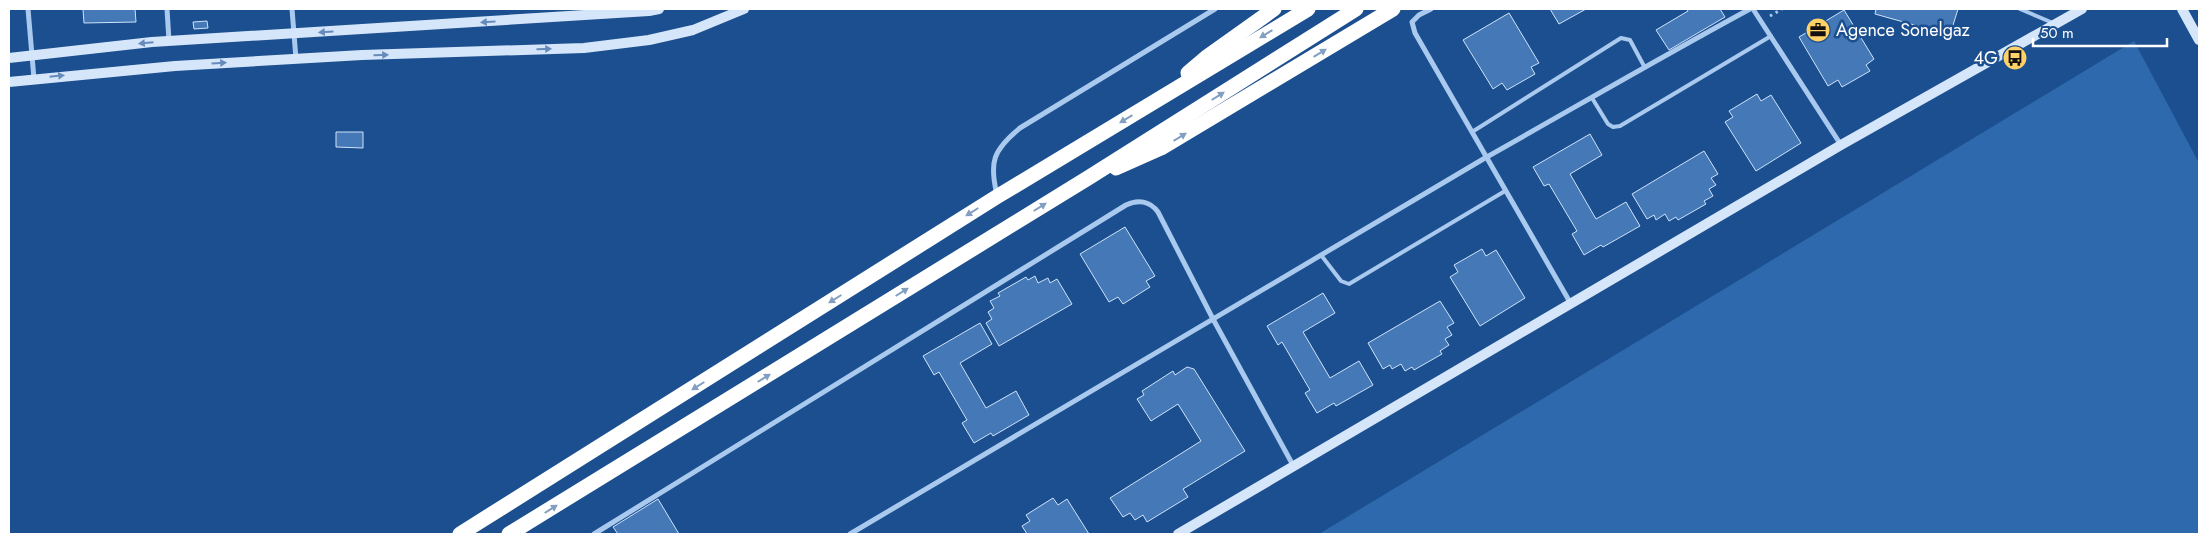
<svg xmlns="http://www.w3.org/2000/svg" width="2208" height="543" viewBox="0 0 2208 543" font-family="Jost,sans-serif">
	<rect width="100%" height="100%" fill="#1b4f8f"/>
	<polygon fill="#2e69ad" points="2134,41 2199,163 2199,534 1319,534"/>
	<g fill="#4478b7" stroke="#cfe3fa">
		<polygon points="83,9 135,9 136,22 84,23"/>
		<polygon points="1550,9 1586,9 1559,24"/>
		<polygon points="1687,9 1720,9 1725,17 1669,50 1656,30 1688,11"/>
		<polygon points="1876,9 1958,9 1950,35 1875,14"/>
		<polygon points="1844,10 1874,59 1866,65 1870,71 1842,87 1838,80 1828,86 1799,37"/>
		<polygon points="1509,13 1539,63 1531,67 1535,74 1507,90 1502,83 1493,89 1463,40"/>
		<polygon points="207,21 208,28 194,29 193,22"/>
		<polygon points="1757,94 1761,101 1771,95 1801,143 1756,171 1725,122 1733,117 1729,111"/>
		<polygon points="336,132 363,132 363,148 336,147"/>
		<polygon points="1590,134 1602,155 1570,174 1596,219 1626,202 1640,226 1603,247 1601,245 1584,255 1572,234 1577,231 1549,184 1544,186 1533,167"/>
		<polygon points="1704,151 1718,174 1711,178 1716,185 1709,189 1713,196 1704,201 1706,204 1678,220 1676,217 1669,221 1665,214 1656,220 1654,215 1647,219 1632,194"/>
		<polygon points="1125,227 1155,276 1146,281 1150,287 1123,304 1118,297 1109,302 1080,254"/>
		<polygon points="1482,249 1486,256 1496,250 1525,298 1480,326 1450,277 1458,272 1454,265"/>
		<polygon points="1035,276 1038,283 1048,278 1050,283 1057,279 1072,304 999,346 986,323 992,319 988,312 994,308 990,301 1000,296 998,293 1026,277 1028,280"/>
		<polygon points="1323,293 1335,313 1303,332 1330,378 1359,361 1373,385 1336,406 1334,403 1317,413 1305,393 1310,390 1282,342 1278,345 1267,326"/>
		<polygon points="1440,301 1454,323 1447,327 1452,335 1445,339 1449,345 1440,351 1442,354 1414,370 1412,367 1405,371 1401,364 1392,369 1390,365 1383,369 1368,343"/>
		<polygon points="980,323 992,344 960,363 986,408 1016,391 1029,415 993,436 991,433 974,443 962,423 967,420 939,372 934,375 923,356"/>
		<polygon points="1187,367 1194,369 1245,451 1183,489 1188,497 1147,522 1143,515 1135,520 1130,513 1123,517 1110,498 1201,441 1178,404 1151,421 1137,399 1144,395 1142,391 1173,371 1175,375"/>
		<polygon points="1053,498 1058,505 1067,499 1089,534 1027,534 1022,526 1030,521 1026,515"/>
		<polygon points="658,499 679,534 618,534 613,527"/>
	</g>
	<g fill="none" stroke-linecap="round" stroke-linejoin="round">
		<polyline stroke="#a9c9ee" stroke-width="3" stroke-dasharray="2.5 4" stroke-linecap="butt" points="1770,16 1782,9"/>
		<g stroke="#a9c9ee" stroke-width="4">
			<polyline points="2020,9 2053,23"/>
			<polyline points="1592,98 1608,124 1613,127 1620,126 1771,36"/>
			<polyline points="1472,132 1621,38 1630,40 1644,66"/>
			<polyline points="1321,255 1341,281 1349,284 1505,191"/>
		</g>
		<g stroke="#a9c9ee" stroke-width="5">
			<polyline points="28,9 34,79"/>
			<polyline points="167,9 169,41"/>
			<polyline points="292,9 296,59"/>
			<polyline points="1431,9 1419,15 1412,22 1415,33 1571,304"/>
			<polyline points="1753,9 1841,145"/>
			<path d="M 997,195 C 989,162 993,150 1020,128 L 1215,9"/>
			<path d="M 594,534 L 1126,205 C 1138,199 1150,201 1158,212 L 1213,319 L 1294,467"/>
			<path d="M 850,534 L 1485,158 C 1574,108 1661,57 1750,9"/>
		</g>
		<g stroke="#d6e6fa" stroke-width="10">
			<polyline points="2182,9 2199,40"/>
			<polyline points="9,58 152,42 649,11 659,9"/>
			<polyline points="9,82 175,66 362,55 584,48 649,40 693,30 744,9"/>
			<polyline points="1178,534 1841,145 2082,9"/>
		</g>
		<g stroke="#fff" stroke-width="15">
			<polyline points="1188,73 1208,56 1274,9"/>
			<polyline points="1116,168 1161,148 1393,9"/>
			<polyline points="460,534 998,196 1308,9"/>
			<polyline points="509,534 1088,178 1356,9"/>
		</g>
	</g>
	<defs><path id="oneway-solid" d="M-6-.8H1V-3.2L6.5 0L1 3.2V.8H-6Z" transform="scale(1.25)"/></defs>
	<g fill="#668bba">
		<use href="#oneway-solid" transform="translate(488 22) rotate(176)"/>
		<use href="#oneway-solid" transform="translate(326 32) rotate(176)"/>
		<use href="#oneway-solid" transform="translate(146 43) rotate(175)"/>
		<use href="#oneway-solid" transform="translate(544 49) rotate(-2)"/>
		<use href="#oneway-solid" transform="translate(381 55) rotate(-2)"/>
		<use href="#oneway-solid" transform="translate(219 63) rotate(-3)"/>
		<use href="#oneway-solid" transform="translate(57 76) rotate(-6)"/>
	</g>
	<g fill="#829ec1">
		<use href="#oneway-solid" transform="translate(1266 34) rotate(149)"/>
		<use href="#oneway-solid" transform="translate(1320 53) rotate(-31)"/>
		<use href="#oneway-solid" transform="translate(1218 96) rotate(-32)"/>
		<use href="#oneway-solid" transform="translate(1126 119) rotate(149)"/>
		<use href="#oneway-solid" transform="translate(1180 137) rotate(-31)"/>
		<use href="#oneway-solid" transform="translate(1040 207) rotate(-32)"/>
		<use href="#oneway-solid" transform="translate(972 212) rotate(148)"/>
		<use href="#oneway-solid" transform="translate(902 292) rotate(-32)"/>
		<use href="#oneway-solid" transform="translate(835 299) rotate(148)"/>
		<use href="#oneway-solid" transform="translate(764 378) rotate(-32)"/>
		<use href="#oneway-solid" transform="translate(698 386) rotate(148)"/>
		<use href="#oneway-solid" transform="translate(551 509) rotate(-32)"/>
	</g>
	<defs>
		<symbol id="office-disc" viewBox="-11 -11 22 22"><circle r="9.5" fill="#ffd166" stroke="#1b4f8f"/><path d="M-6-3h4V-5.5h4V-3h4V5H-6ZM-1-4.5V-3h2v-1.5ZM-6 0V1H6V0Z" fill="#111"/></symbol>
		<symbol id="bus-disc" viewBox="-11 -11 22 22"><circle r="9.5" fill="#ffd166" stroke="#1b4f8f"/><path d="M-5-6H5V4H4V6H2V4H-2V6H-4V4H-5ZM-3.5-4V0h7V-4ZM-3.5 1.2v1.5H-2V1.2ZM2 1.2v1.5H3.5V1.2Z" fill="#111"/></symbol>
	</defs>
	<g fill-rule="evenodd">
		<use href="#office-disc" x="1804" y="16" width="28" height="28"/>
		<use href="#bus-disc" x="2001" y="44" width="28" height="28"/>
	</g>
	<g text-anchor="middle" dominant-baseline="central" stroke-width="5" stroke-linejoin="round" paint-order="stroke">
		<g font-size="18" fill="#fff" stroke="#1b4f8f" text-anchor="start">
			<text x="1836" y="30">Agence Sonelgaz</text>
			<text x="1998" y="58" text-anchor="end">4G</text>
		</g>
	</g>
	<rect width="2208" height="543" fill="none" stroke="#ffffff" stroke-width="20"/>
	<path d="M2033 38v8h134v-8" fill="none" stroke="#ffffff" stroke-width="2.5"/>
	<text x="2040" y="38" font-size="15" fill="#ffffff" stroke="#1b4f8f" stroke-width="4" paint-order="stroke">50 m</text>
</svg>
